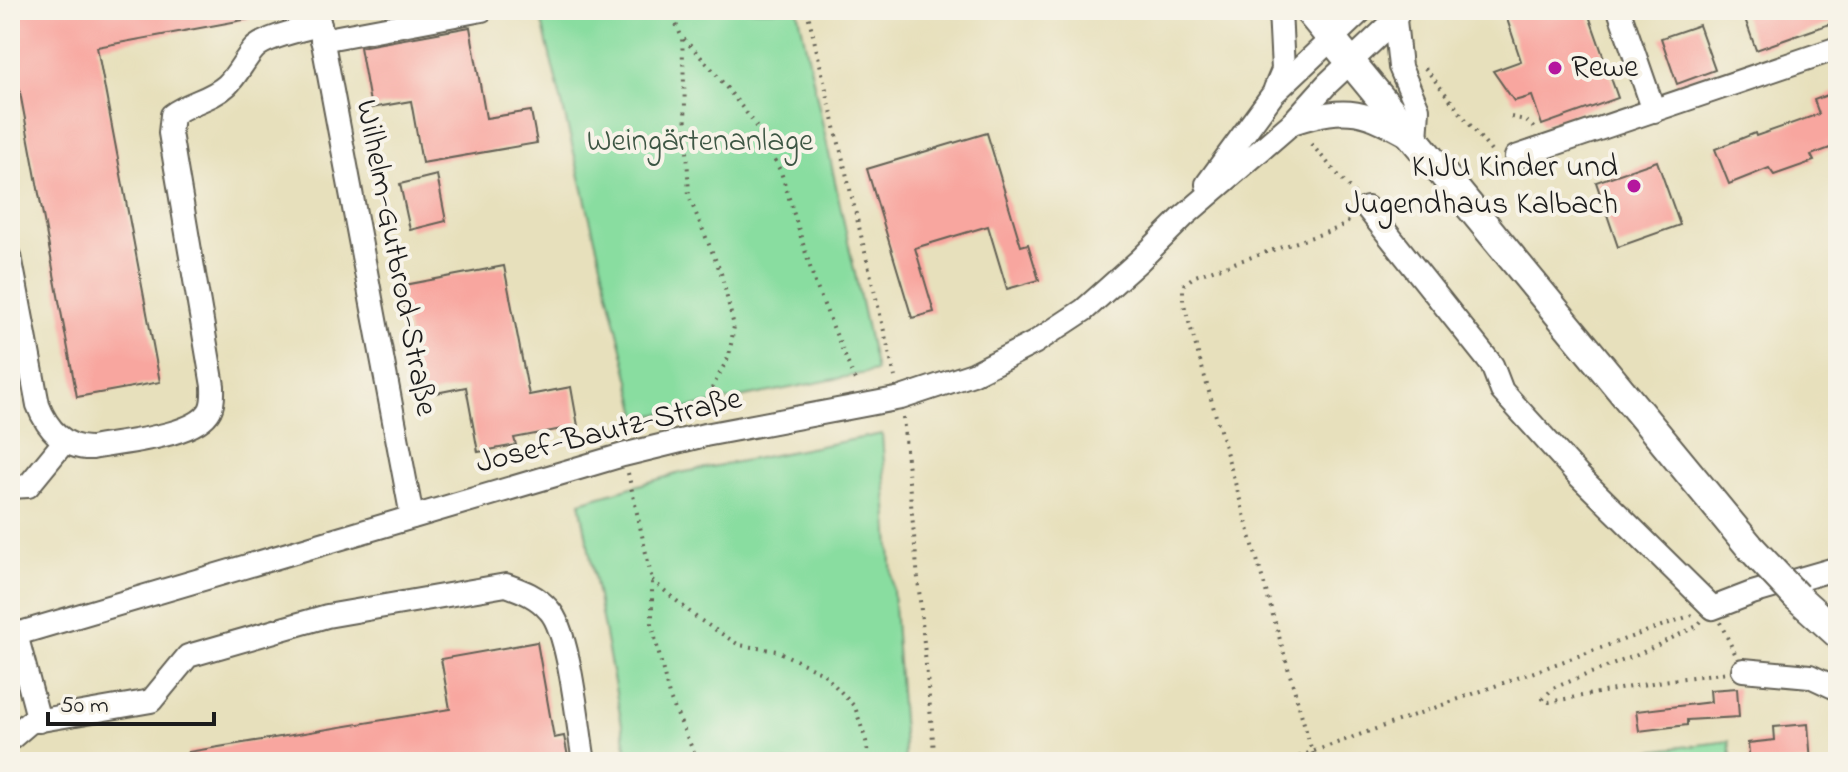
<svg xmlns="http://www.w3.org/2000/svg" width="1848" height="772" viewBox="0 0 1848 772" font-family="'Indie Flower',sans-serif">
	<rect width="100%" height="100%" fill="#f7f3e8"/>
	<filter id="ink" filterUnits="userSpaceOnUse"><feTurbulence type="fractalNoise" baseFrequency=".0125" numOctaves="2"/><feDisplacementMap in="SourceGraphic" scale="16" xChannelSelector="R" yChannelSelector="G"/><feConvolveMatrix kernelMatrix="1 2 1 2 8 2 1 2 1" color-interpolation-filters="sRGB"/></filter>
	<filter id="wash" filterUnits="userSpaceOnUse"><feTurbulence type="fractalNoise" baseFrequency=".006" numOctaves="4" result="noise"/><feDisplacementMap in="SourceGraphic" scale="32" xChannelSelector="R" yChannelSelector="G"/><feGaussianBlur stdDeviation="1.8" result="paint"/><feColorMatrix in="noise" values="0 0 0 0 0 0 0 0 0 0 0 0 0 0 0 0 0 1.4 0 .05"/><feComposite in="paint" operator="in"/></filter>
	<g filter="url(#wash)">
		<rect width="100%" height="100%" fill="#e7e0bc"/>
		<g fill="#89dda0" stroke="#527c5e" stroke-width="2">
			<polygon points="539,10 798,10 876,371 639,418"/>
			<polygon points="882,434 905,762 629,762 580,502 680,473"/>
			<polygon points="1729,741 1732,762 1562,762"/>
		</g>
		<g id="blocks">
			<g fill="#f8a69f">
				<polygon points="10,10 248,10 249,19 97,47 160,382 77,397 16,71 10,72"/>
				<polygon points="1504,10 1587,10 1618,98 1542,125 1532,96 1514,101 1493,71 1521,61"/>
				<polygon points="1742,10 1838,10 1838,21 1756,50"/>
				<polygon points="1699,25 1715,70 1677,84 1661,38"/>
				<polygon points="470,27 486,118 531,111 537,143 422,163 411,101 371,108 360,47"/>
				<polygon points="1838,91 1838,145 1811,155 1814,161 1774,175 1769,168 1729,184 1715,149 1755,133 1756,136 1819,114 1814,100"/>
				<polygon points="987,133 1021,246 1028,244 1039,280 1007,289 988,226 915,248 934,312 912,318 867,169"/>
				<polygon points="1657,161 1680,225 1618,247 1596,182"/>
				<polygon points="437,175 446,221 410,230 400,184"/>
				<polygon points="504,266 529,395 571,387 578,426 514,438 516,445 478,452 466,387 421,396 399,286"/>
				<polygon points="537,642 554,738 564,736 569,762 188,762 188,752 450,709 441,659"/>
				<polygon points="1737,688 1739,717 1687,720 1687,725 1639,731 1636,711 1711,702 1710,690"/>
				<polygon points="1808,724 1811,762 1750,762 1748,743 1775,740 1774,727"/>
			</g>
		</g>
	</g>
	<g filter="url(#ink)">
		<use href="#blocks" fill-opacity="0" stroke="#636154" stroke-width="2"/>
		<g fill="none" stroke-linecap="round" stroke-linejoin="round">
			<defs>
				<g id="minor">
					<polyline points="1619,10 1654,111"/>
					<polyline points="317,11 412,517"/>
					<polyline points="322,40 482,10"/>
					<polyline points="1275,89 1283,70 1280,10"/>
					<path d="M 1292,123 C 1350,104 1364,111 1416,140 L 1418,109 L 1400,67 L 1395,20"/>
					<polyline points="1516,157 1838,48"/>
					<polyline points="1207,184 1273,94 1362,10"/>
					<polyline points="1367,208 1492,365 1502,391 1578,475 1713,608 1752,593 1838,568"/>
					<path d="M 10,256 L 38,405 C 47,429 65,449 92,448 C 120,442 196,437 210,410 C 214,402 213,394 213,386 L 170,133 L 172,115 C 189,102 211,100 227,85 C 238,74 244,60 254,49 C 265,37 304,29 320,25"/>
					<polyline points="10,487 28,486 64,442"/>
					<polyline points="16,634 39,721"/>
					<polyline points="10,636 623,455 705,435 901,398 973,374 1034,343 1084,310 1140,260 1183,217 1292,123 1327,84 1395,20 1399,10"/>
					<polyline points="1743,670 1810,676 1838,689"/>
					<path d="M 10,739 L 30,722 L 151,701 L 188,656 L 327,616 L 506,585 C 523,591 537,596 549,610 C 570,632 578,729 584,762"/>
				</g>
				<g id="major">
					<polyline points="1308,10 1750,547"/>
					<polyline points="1796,596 1838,634"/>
				</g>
			</defs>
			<use href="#minor" stroke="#636154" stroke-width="26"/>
			<use href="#major" stroke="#636154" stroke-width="32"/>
			<g stroke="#636154" stroke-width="4" stroke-dasharray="2 6" stroke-linecap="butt">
				<polyline points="670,10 682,38 689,197 721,273 734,326 729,356 708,396 705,413"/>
				<polyline points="807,10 895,377"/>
				<polyline points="1235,10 1244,23"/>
				<polyline points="684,39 711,68 753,121 781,172 815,283 856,383"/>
				<polyline points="1425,68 1494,155"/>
				<polyline points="1511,117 1525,120 1536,130"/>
				<polyline points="1311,144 1355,194"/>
				<polyline points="903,417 935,762"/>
				<polyline points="628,473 652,580 652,625 669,696 698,762"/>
				<polyline points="652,580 697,618 739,645 777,651 823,673 855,707 866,741 869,762"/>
				<polygon points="1713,608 1743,670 1663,681 1549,702 1543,699 1553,688 1637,655 1697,626"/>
				<polyline points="1284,762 1692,615"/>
				<polyline points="1315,762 1183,301 1183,285 1195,276 1339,228 1352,219"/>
			</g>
			<use href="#minor" stroke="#fff" stroke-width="22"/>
			<use href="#major" stroke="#fff" stroke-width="28"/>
			<defs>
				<polyline id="major-bridge" points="1750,547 1796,596"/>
			</defs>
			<use href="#major-bridge" stroke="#636154" stroke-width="32" stroke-linecap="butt"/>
			<use href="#major-bridge" stroke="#fff" stroke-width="28"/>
		</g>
	</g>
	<g fill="#b5179e" stroke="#f7f3e8" stroke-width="3">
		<circle cx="1555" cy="68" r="8"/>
		<circle cx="1634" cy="186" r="8"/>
	</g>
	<g text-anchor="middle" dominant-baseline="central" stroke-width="8" stroke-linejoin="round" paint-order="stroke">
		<g font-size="32" fill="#1c1c1c" stroke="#f7f3e8" text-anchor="start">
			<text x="1571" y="68">Rewe</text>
			<text x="1618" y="168" text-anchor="end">KIJU Kinder und<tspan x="1618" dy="37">Jugendhaus Kalbach</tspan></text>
		</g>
		<g font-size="32" fill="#3d5644" stroke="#f7f3e8">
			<text x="700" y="142">Weingärtenanlage</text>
		</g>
		<g font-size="32" fill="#1c1c1c" stroke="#f7f3e8">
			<text transform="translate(395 258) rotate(79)">Wilhelm-Gutbrod-Straße</text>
			<text transform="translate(609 432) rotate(-14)">Josef-Bautz-Straße</text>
		</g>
	</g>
	<rect width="1848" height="772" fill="none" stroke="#f7f3e8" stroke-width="40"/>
	<path d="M48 712v12h166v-12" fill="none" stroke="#1c1c1c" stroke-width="4"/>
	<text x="60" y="712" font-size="24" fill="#1c1c1c" stroke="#f7f3e8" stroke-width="6" paint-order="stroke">50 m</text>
</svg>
